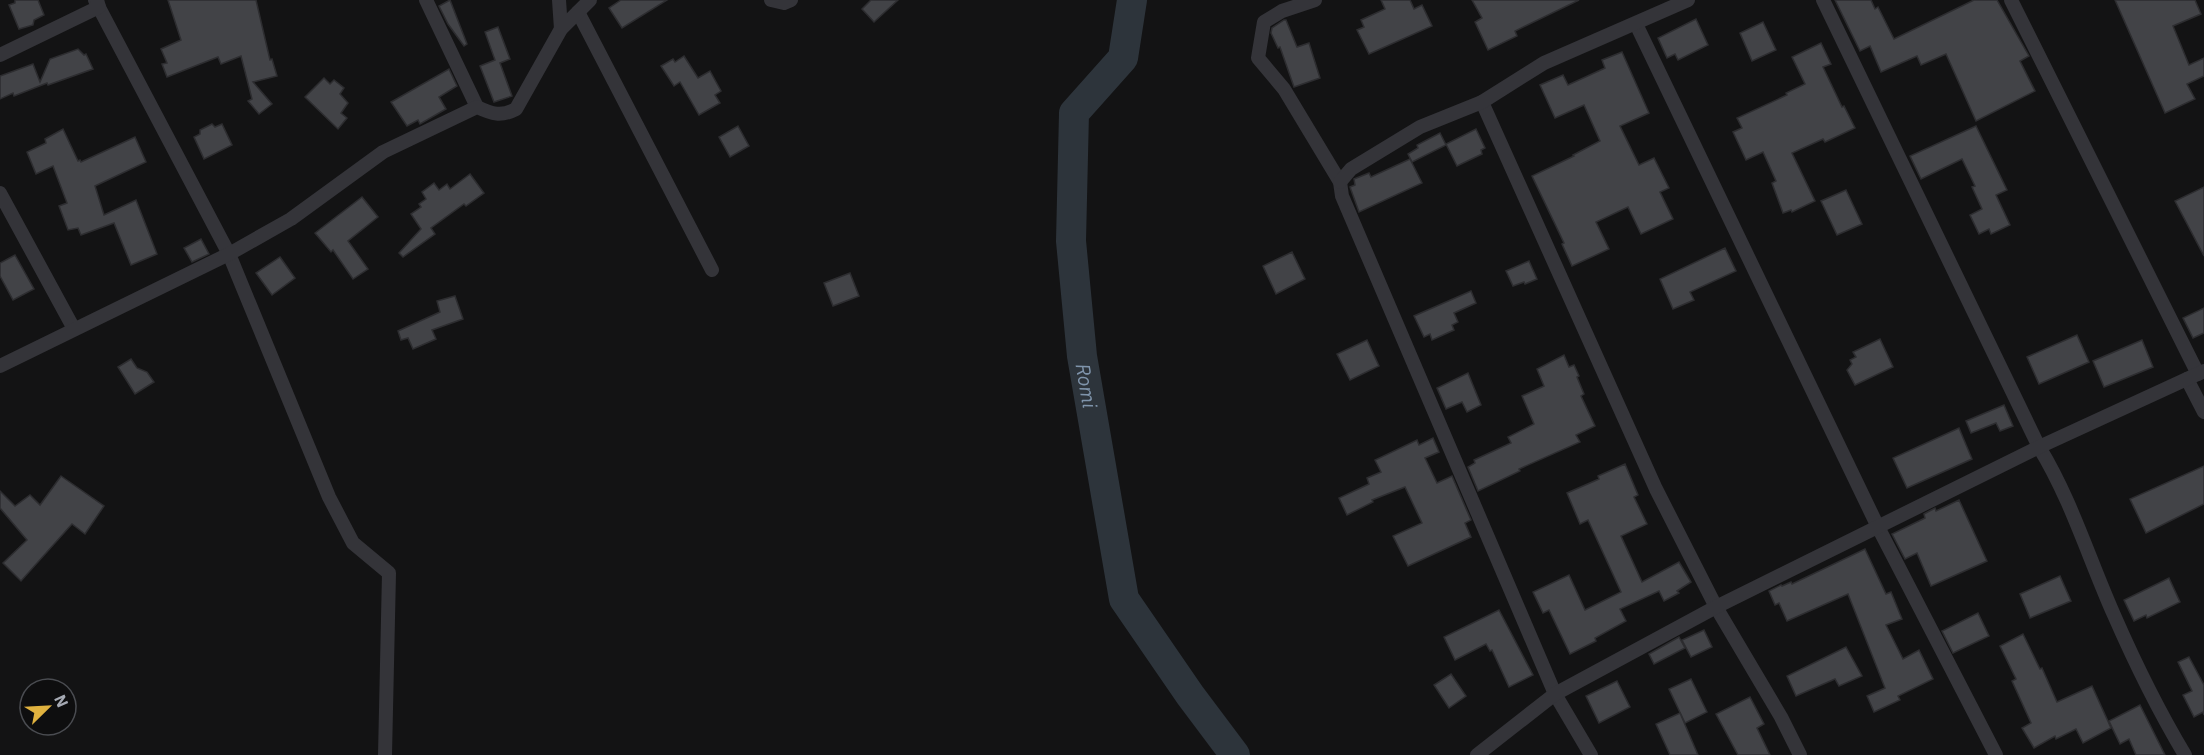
<svg xmlns="http://www.w3.org/2000/svg" width="2204" height="755" viewBox="0 0 2204 755" font-family="'IBM Plex Sans',sans-serif">
	<rect width="100%" height="100%" fill="#131314"/>
	<g fill="none" stroke-linecap="round" stroke-linejoin="round">
		<path stroke="#2d343b" stroke-width="30" id="s1" d="M 1132,0 L 1123,58 L 1074,113 L 1071,241 L 1082,356 L 1124,599 L 1190,695 L 1235,755"/>
	</g>
	<g fill="#424347" stroke="#2d2d30" stroke-width="1.5">
		<polygon points="15,0 38,0 44,15 34,20 33,25 19,29 9,5 15,3"/>
		<polygon points="168,0 256,0 270,60 272,59 277,76 253,82 272,104 259,114 248,101 252,99 241,56 221,64 218,57 167,77 162,64 167,63 161,49 181,40"/>
		<polygon points="450,0 467,44 464,46 448,24 439,6"/>
		<polygon points="621,0 667,0 622,28 609,8"/>
		<polygon points="871,0 898,0 874,22 862,9"/>
		<polygon points="1381,0 1410,0 1414,9 1422,5 1432,26 1369,54 1357,30 1364,27 1361,20 1385,9"/>
		<polygon points="1472,0 1579,0 1515,31 1517,36 1488,50 1475,22 1482,18"/>
		<polygon points="1835,0 1871,0 1875,9 1878,7 1894,39 1974,0 1997,0 2029,56 2020,61 2035,91 1976,121 1946,54 1921,65 1917,56 1881,72 1870,46 1860,51"/>
		<polygon points="2115,0 2195,0 2201,14 2173,26 2189,65 2204,58 2204,76 2187,84 2195,99 2165,113"/>
		<polygon points="1696,19 1708,45 1678,60 1675,54 1667,58 1658,38"/>
		<polygon points="1284,20 1286,20 1297,47 1309,43 1320,78 1294,87 1280,47 1278,48 1271,33 1272,28"/>
		<polygon points="1763,22 1776,50 1752,61 1740,33"/>
		<polygon points="498,27 510,59 500,63 512,96 494,102 480,66 495,60 485,32"/>
		<polygon points="1821,43 1831,64 1823,67 1842,107 1844,106 1855,128 1825,142 1823,139 1792,153 1815,201 1792,212 1791,210 1783,213 1772,183 1776,181 1763,152 1746,160 1733,132 1742,128 1737,118 1787,95 1786,93 1805,84 1792,57"/>
		<polygon points="78,49 84,55 86,54 93,69 48,85 47,83 14,96 13,93 0,99 0,76 33,64 40,82 50,59"/>
		<polygon points="1622,52 1649,113 1620,126 1639,165 1654,158 1669,188 1660,192 1673,219 1641,234 1628,207 1596,222 1609,249 1572,266 1562,244 1564,243 1532,176 1574,156 1573,155 1600,141 1584,105 1555,118 1540,85 1563,75 1568,85 1605,68 1602,60"/>
		<polygon points="684,56 698,78 710,71 721,91 715,95 720,103 699,115 680,82 674,86 661,66 673,59 675,62"/>
		<polygon points="449,69 457,86 439,97 446,109 420,124 418,120 407,126 391,102"/>
		<polygon points="324,78 330,84 334,80 344,88 340,94 348,103 341,113 347,118 338,129 305,97"/>
		<polygon points="212,124 215,127 222,124 232,145 204,159 194,137 200,134 200,130"/>
		<polygon points="738,126 749,146 730,157 719,137"/>
		<polygon points="1976,126 2007,190 1996,195 2010,225 1991,234 1989,229 1979,234 1970,215 1982,209 1972,187 1975,186 1962,159 1921,179 1910,156"/>
		<polygon points="63,129 78,161 80,160 81,162 135,137 146,162 95,186 104,215 136,200 157,254 131,265 114,223 81,235 78,228 68,230 59,206 67,203 53,166 36,174 27,152 46,143 45,139"/>
		<polygon points="1476,129 1485,148 1481,150 1482,154 1457,166 1446,144"/>
		<polygon points="1440,133 1446,145 1412,162 1408,154 1418,148 1417,145"/>
		<polygon points="1410,159 1422,183 1359,212 1350,187 1355,185 1354,179 1369,173 1371,177"/>
		<polygon points="470,174 484,193 466,206 464,204 431,228 435,234 403,257 399,253 421,229 411,214 421,207 419,204 426,199 422,192 434,183 439,190 447,184 450,189"/>
		<polygon points="2204,187 2204,256 2175,201"/>
		<polygon points="1846,190 1862,224 1837,235 1821,201"/>
		<polygon points="362,197 378,217 348,241 368,269 353,279 333,250 331,252 315,233"/>
		<polygon points="201,239 209,254 192,262 184,248"/>
		<polygon points="1725,248 1736,271 1690,292 1694,300 1673,309 1660,279"/>
		<polygon points="1292,252 1305,279 1276,294 1263,266"/>
		<polygon points="15,255 34,289 13,300 0,276 0,263"/>
		<polygon points="280,257 295,278 272,295 256,273"/>
		<polygon points="1529,261 1537,279 1525,284 1524,282 1513,286 1506,271"/>
		<polygon points="850,273 859,296 833,306 824,283"/>
		<polygon points="1471,291 1476,303 1454,313 1458,322 1452,325 1454,330 1432,340 1430,334 1424,337 1414,316"/>
		<polygon points="455,296 463,319 432,330 436,339 413,349 408,338 401,340 398,331 440,312 437,301"/>
		<polygon points="2204,308 2204,333 2193,338 2183,318"/>
		<polygon points="2077,335 2089,362 2039,384 2027,357"/>
		<polygon points="1880,339 1893,367 1855,385 1847,370 1852,364 1850,360 1856,357 1853,352"/>
		<polygon points="1367,340 1379,366 1350,380 1337,354"/>
		<polygon points="2142,340 2153,367 2104,387 2093,361"/>
		<polygon points="1564,355 1569,367 1574,365 1579,376 1577,377 1584,394 1581,396 1595,426 1576,435 1580,442 1519,469 1520,471 1478,491 1468,467 1475,463 1474,460 1511,443 1508,437 1534,424 1522,396 1544,386 1537,369"/>
		<polygon points="131,359 137,368 147,372 154,382 135,394 118,367"/>
		<polygon points="1468,373 1481,405 1467,412 1462,402 1446,409 1437,388"/>
		<polygon points="2004,405 2013,426 2000,431 1996,423 1971,433 1966,421"/>
		<polygon points="1959,428 1972,459 1907,488 1893,458"/>
		<polygon points="1433,438 1439,452 1425,458 1437,483 1452,476 1471,520 1465,523 1471,537 1408,566 1393,536 1422,523 1405,487 1372,500 1373,502 1347,515 1339,498 1369,484 1367,478 1381,472 1375,460 1417,440 1419,445"/>
		<polygon points="1625,464 1638,495 1634,497 1647,524 1621,536 1642,582 1679,562 1691,582 1677,591 1679,593 1664,601 1659,591 1620,609 1626,621 1595,638 1596,641 1570,654 1549,610 1543,613 1533,592 1569,575 1585,610 1621,592 1588,520 1580,524 1567,493 1599,479 1598,476"/>
		<polygon points="2204,466 2204,504 2146,533 2130,499"/>
		<polygon points="61,476 104,506 85,534 72,524 21,581 3,563 27,540 0,508 0,491 15,506 30,495 40,505"/>
		<polygon points="1959,500 1987,561 1931,586 1917,553 1905,559 1892,534 1925,518 1924,514 1935,508 1936,511"/>
		<polygon points="1865,549 1886,594 1891,592 1902,619 1886,625 1903,659 1919,650 1933,679 1898,696 1900,700 1874,712 1867,696 1885,688 1848,594 1787,621 1779,603 1775,605 1769,591 1781,585 1782,586 1791,582 1792,584"/>
		<polygon points="2060,576 2071,601 2030,618 2020,594"/>
		<polygon points="2169,578 2180,602 2147,618 2146,615 2134,621 2124,600"/>
		<polygon points="1499,610 1533,675 1509,687 1492,650 1490,651 1486,644 1455,660 1444,637"/>
		<polygon points="1978,613 1989,636 1953,653 1942,631"/>
		<polygon points="1704,630 1712,647 1691,657 1682,640"/>
		<polygon points="2023,634 2040,669 2042,668 2057,702 2092,686 2111,728 2083,743 2076,729 2056,739 2055,736 2034,748 2022,728 2031,723 2012,681 2016,679 2000,646"/>
		<polygon points="1679,637 1685,648 1654,664 1649,654"/>
		<polygon points="1846,647 1862,676 1839,686 1835,679 1796,696 1787,676"/>
		<polygon points="2189,657 2204,685 2204,715 2203,712 2194,717 2183,695 2192,691 2178,662"/>
		<polygon points="1451,674 1466,696 1449,708 1434,685"/>
		<polygon points="1691,679 1707,712 1685,723 1669,689"/>
		<polygon points="1617,681 1630,707 1599,723 1586,696"/>
		<polygon points="1750,697 1764,724 1757,728 1770,755 1738,755 1716,714"/>
		<polygon points="2140,705 2165,755 2136,755 2129,739 2120,744 2109,721"/>
		<polygon points="1680,713 1698,755 1670,755 1656,724"/>
	</g>
	<g fill="none" stroke-linecap="round" stroke-linejoin="round">
		<g stroke="#343439" stroke-width="14">
			<polyline points="95,0 229,254 329,497 353,543 389,573 385,755"/>
			<polyline points="426,0 477,107"/>
			<polyline points="559,0 561,29"/>
			<polyline points="771,0 784,3 791,0"/>
			<polyline points="1315,0 1282,11 1264,22 1258,58 1284,89 1340,182 1342,196 1555,694 1591,755"/>
			<path d="M 1823,0 L 2039,447 C 2071,499 2089,559 2114,615 C 2135,663 2158,710 2185,755"/>
			<polyline points="2011,0 2198,374"/>
			<polyline points="578,12 712,270"/>
			<polyline points="1636,24 1878,527 1996,755"/>
			<polyline points="0,55 99,7 97,0"/>
			<polyline points="1482,102 1656,489 1716,607 1781,717 1800,755"/>
			<polyline points="1340,182 1351,169 1420,127 1482,102 1544,63 1688,0"/>
			<polyline points="0,193 74,329"/>
			<path d="M 0,366 L 229,254 L 291,219 L 383,152 L 477,107 C 492,114 501,117 516,109 L 561,29 L 590,0"/>
			<polyline points="2187,379 2204,412"/>
			<polyline points="1477,755 1555,694 1716,607 2039,447 2204,371"/>
		</g>
	</g>
	<g text-anchor="middle" dominant-baseline="central" stroke-width="6" stroke-linejoin="round" paint-order="stroke">
		<g font-size="20" font-style="italic" fill="#7f94ab" stroke="#0e0e0f">
			<text stroke="none"><textPath href="#s1" startOffset="406">Romi</textPath></text>
		</g>
	</g>
	<g transform="translate(48 707) rotate(66)"><circle r="28" fill="#0e0e0f" stroke="#4a4c51" stroke-width="1.5"/>
	<path d="M0-4.5L10 22L0 15L-10 22Z" fill="#e0b23f"/>
	<text y="-9" font-size="16" font-weight="bold" text-anchor="middle" fill="#a5a9b3">N</text>
	</g>
</svg>
